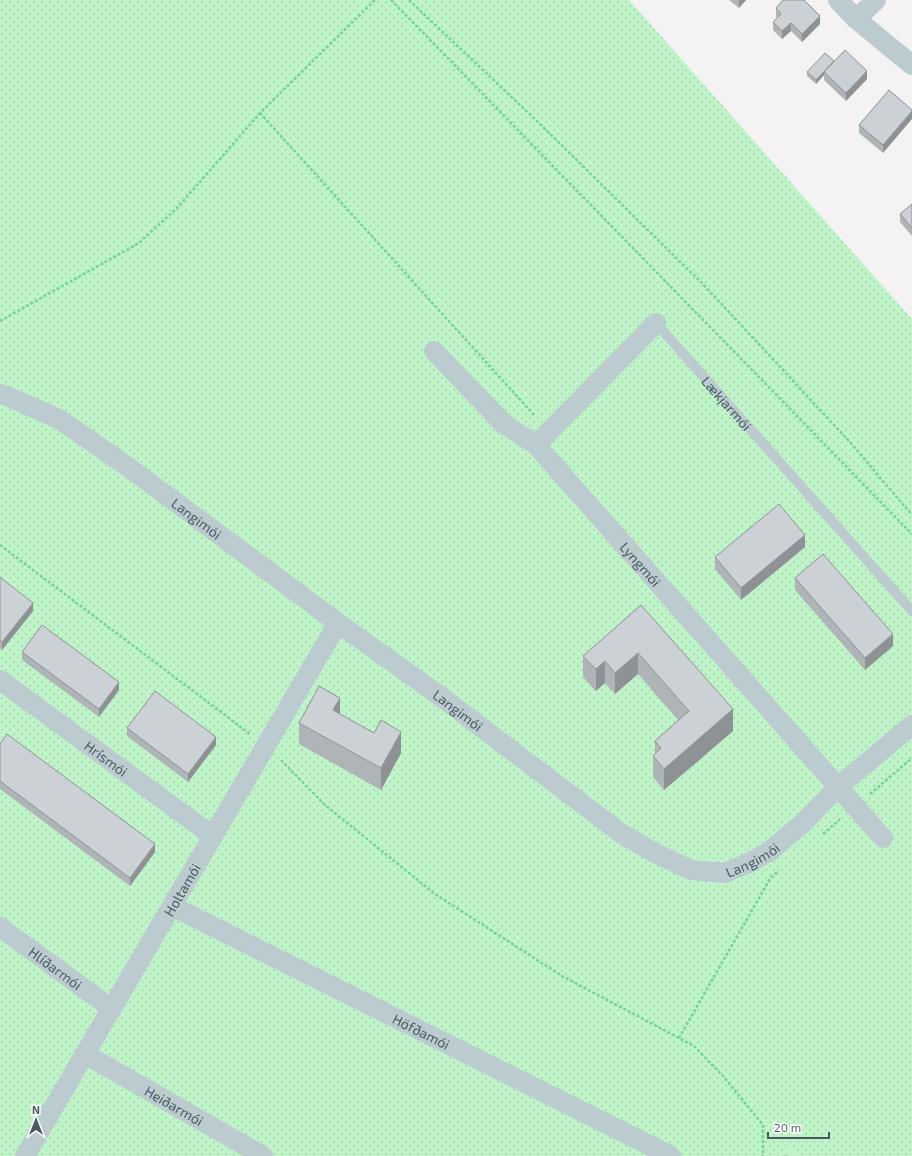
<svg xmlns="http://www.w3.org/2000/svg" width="912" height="1156" viewBox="0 0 912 1156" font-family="'Exo 2',sans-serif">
	<defs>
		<pattern id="grass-dots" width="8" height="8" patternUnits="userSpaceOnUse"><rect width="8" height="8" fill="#bff4c9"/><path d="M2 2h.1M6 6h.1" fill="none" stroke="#a6d3af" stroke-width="1.8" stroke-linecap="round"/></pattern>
		<pattern id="forest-crowns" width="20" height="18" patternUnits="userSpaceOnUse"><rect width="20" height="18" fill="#bff4c9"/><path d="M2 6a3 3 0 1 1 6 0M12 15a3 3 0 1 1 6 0" fill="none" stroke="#a6d3af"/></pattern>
	</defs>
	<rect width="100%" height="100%" fill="#f5f2f3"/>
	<polygon fill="url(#grass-dots)" points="0,0 629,0 912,319 912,1156 0,1156"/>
	<polygon fill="url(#forest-crowns)" points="791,1147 796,1156 775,1156"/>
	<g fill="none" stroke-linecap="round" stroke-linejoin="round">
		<g stroke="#74d591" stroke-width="2.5" stroke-dasharray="3 2" stroke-linecap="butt">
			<polyline points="391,0 912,534"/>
			<polyline points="409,0 541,125 701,282 849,441 912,515"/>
			<polyline points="260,113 535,416"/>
			<polyline points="0,321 139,243 178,207 260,113 375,0"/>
			<polyline points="0,545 250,734"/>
			<polyline points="281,760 325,805 435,894 562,976 694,1046 723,1076 763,1125 763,1156"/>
			<polyline points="870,794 912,758"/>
			<polyline points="823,834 840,819"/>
			<polyline points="679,1038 771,877 779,871"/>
		</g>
		<path stroke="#bccbcf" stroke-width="10" id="s1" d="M 656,323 L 912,611"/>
		<g stroke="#bccbcf" stroke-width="20">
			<polyline points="838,0 856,19 912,65"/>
			<polyline points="856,19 876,0"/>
			<path id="s2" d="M 434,351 L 504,424 L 536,445 L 883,838"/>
			<path id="s3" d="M 0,394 L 9,397 L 59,419 L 131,469 L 338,623 L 440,696 L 622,834 L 655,853 L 691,870 L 725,873 L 751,862 L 770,851 L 803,823 L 838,787 L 912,725"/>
			<polyline points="536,445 656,323"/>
			<path id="s4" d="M 0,680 L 213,836"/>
			<path id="s5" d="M 172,906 L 671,1156"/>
			<path id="s6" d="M 0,927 L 112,1009"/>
			<path id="s7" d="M 85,1054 L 263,1156"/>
			<path id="s8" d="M 25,1156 L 338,623"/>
		</g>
	</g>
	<g fill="#afb4b7">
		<polygon points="729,0 746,0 739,8"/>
		<polygon points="776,8 820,24 802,42 791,31 782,39 773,30 773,22 777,18 776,16"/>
		<polygon points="834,61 867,79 846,101 824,80 824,75 816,84 807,76 807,72"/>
		<polygon points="889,90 883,153 859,133 859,125"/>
		<polygon points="912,204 912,236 900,222 900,214"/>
		<polygon points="805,547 741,600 715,569 715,557"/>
		<polygon points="0,577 33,611 2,650 0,648"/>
		<polygon points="795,578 893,646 865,670 795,590"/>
		<polygon points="641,605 733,731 664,790 653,777 653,756 655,754 655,741 678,720 638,674 615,694 605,683 596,691 583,677 583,656"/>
		<polygon points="22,652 119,690 99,717 22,660"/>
		<polygon points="340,714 401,753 381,790 299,744 299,723"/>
		<polygon points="127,728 216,745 188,782 127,736"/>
		<polygon points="0,744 155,852 130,886 0,789"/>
	</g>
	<g fill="#8f9295">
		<polygon points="739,0 746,0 739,8"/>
		<polygon points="820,16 820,24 802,42 802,34"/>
		<polygon points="791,23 791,31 782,39 782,31"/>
		<polygon points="834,61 824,72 824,75 816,84 816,80"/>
		<polygon points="867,71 867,79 846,101 846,93"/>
		<polygon points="912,111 912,119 883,153 883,145"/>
		<polygon points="805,535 805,547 741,600 741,588"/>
		<polygon points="33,603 33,611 2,650 2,642"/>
		<polygon points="893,634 893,646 865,670 865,658"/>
		<polygon points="638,653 638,674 615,694 615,673"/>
		<polygon points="605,661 605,683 596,691 596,669"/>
		<polygon points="119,682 119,690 99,717 99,709"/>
		<polygon points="340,698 340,719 333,710"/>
		<polygon points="733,709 733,731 664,790 664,769"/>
		<polygon points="401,732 401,753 381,790 381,768"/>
		<polygon points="216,737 216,745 188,782 188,774"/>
		<polygon points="155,844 155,852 130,886 130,878"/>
	</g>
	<g fill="#ccd1d5" stroke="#8f9295">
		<polygon points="783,0 804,0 820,16 802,34 791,23 782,31 773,22 781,14 776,8"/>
		<polygon points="845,50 867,71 846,93 824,72"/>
		<polygon points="825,53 834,61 816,80 807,72"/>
		<polygon points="889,90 912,110 912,111 883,145 859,125"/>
		<polygon points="912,204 912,228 900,214"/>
		<polygon points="779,504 805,535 741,588 715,557"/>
		<polygon points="823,554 893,634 865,658 795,578"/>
		<polygon points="0,577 33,603 2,642 0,640"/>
		<polygon points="641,605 733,709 664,769 653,756 661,748 655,741 689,711 638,653 615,673 605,661 596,669 583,656"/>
		<polygon points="42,625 119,682 99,709 22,652"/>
		<polygon points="319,686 340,698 333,710 374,733 381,720 401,732 381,768 299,723"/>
		<polygon points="155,691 216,737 188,774 127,728"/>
		<polygon points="7,734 155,844 130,878 0,781 0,744"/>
	</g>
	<g text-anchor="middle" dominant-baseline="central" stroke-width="3.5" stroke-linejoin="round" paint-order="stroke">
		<g font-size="14" fill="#485b62" stroke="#fff">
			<text stroke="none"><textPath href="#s1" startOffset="107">Lækjarmói</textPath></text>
			<text stroke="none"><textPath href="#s3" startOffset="234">Langimói</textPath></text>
			<text stroke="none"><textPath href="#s2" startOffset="298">Lyngmói</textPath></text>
			<text stroke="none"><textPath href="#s3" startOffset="558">Langimói</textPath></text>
			<text stroke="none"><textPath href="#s4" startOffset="132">Hrísmói</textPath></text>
			<text stroke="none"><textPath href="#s3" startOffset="906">Langimói</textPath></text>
			<text stroke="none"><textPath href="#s8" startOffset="309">Holtamói</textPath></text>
			<text stroke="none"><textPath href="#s6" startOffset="69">Hlíðarmói</textPath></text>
			<text stroke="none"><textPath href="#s5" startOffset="279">Höfðamói</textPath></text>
			<text stroke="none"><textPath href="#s7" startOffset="103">Heiðarmói</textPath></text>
		</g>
	</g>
	<g transform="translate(36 1120)" stroke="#ffffff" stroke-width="3" paint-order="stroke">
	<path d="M0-3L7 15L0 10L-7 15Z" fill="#485b62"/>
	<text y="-6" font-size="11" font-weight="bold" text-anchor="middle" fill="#485b62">N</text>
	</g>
	<path d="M768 1132v6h61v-6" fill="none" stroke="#485b62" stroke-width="2"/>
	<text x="774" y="1132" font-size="12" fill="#485b62" stroke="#ffffff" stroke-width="3" paint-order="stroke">20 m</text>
</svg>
